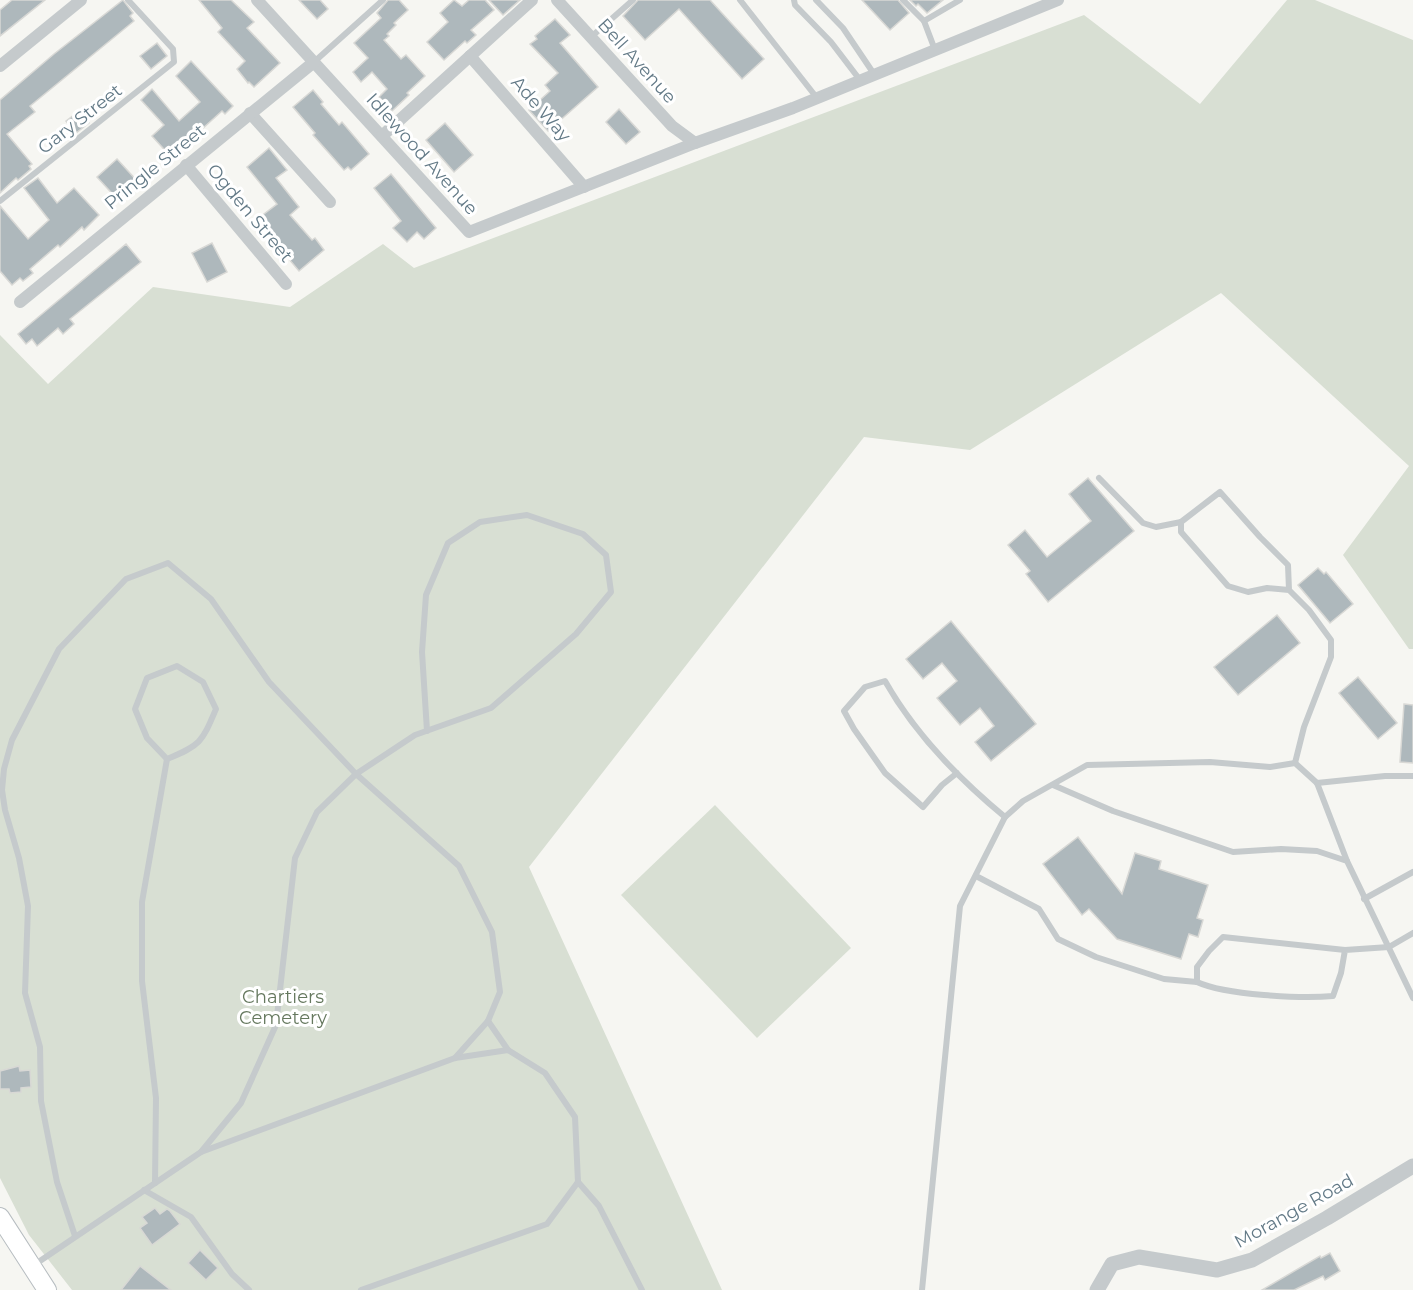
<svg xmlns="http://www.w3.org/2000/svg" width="1413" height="1290" viewBox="0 0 1413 1290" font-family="Montserrat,sans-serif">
	<rect width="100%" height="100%" fill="#f6f6f2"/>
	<g fill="#d8dfd3">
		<polygon points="1287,0 1315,0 1413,40 1413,649 1409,649 1343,555 1409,466 1221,293 970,450 864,437 529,867 722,1290 72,1290 29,1235 0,1178 0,335 48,384 153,287 290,307 383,244 414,268 1084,15 1200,104"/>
		<polygon points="715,805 851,948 757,1038 621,895"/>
	</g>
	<g fill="#aeb8bc" stroke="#d8d8d5" stroke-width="1.5">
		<polygon points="12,0 45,0 0,36 0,10"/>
		<polygon points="123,0 133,13 130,16 134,21 30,106 35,112 7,134 32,164 29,166 31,169 18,180 16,178 0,193 0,100 54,54"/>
		<polygon points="199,0 231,0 254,22 247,28 280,63 254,87 249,82 248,83 237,69 245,61 218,32 222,28"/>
		<polygon points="299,0 320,0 328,9 317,19"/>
		<polygon points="388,0 399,0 408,10 394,23 396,25 387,34 389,36 384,40 401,59 406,55 425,76 407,93 409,95 392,111 379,97 387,89 372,72 361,82 353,72 368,58 354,43 381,18 377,13"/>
		<polygon points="454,0 462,6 469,0 485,0 494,10 471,30 476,35 467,43 465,41 444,60 427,42 448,22 440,13"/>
		<polygon points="489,0 520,0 503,15"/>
		<polygon points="638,0 710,0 764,59 742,79 679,9 645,40 623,16"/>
		<polygon points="862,0 898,0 909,13 890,30"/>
		<polygon points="910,0 943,0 927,13 918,4 916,6"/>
		<polygon points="555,19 570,35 560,43 598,87 548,131 529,110 550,91 545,85 558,73 530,44 537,39 535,36"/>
		<polygon points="157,43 167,56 151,69 140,56"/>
		<polygon points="191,61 233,106 225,114 222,111 171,157 152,136 164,125 141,100 152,89 179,121 200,102 176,76"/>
		<polygon points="313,90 323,102 321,104 339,125 342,122 369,154 351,170 348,167 344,170 313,135 315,133 293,107"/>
		<polygon points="619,109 640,132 626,144 606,122"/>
		<polygon points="79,111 89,123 76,133 66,121"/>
		<polygon points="445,123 473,155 454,172 426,140"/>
		<polygon points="269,148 287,170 276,178 299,207 290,215 312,240 315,238 324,250 299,271 256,220 277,204 247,167"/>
		<polygon points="117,159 139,183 119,201 97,177"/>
		<polygon points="391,174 436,228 424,239 417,232 407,242 393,228 401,221 374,188"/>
		<polygon points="38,178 57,203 74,188 99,215 84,230 82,227 60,247 58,245 30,269 33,273 23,281 20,278 12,285 0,271 0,206 28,239 49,220 24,188"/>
		<polygon points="212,243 227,272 207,282 192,253"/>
		<polygon points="126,244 141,262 70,319 74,324 63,334 58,328 37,346 32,339 26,344 18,334"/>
		<polygon points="1088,478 1134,531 1048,602 1026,574 1030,571 1008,545 1025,530 1047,557 1091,521 1069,494"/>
		<polygon points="1318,568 1324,574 1326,572 1353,604 1330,623 1298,585"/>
		<polygon points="1277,615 1300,643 1238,695 1214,667"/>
		<polygon points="951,621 1036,724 991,761 975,742 994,726 980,708 960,725 937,698 957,681 942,663 923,679 906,659"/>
		<polygon points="1358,677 1397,723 1378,739 1339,693"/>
		<polygon points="1404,704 1413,705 1413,763 1400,762"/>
		<polygon points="1078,837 1122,894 1135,853 1161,861 1159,869 1208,885 1197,918 1203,920 1198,937 1189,934 1181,959 1117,939 1089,909 1082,915 1043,864"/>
		<polygon points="19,1066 20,1071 30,1070 31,1087 21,1088 21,1092 10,1093 9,1089 0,1089 0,1071"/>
		<polygon points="155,1208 160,1214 167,1209 170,1211 180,1224 152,1245 140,1228 147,1223 142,1217"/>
		<polygon points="200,1250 218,1268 206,1280 188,1263"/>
		<polygon points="1330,1253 1340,1271 1325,1280 1323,1276 1294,1290 1262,1290 1320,1256 1321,1258"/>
		<polygon points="140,1266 171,1290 121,1290"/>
	</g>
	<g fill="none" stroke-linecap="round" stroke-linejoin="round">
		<defs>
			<polyline id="secondary" points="0,1217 47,1290"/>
		</defs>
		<use href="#secondary" stroke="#b7bdc1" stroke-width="20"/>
		<g stroke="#c5cacc" stroke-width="6">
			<polyline points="740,0 817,98"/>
			<polyline points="794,0 795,5 831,42 860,80"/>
			<polyline points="816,0 843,28 874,74"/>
			<polyline points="903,0 924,21 935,50"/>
			<polyline points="924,21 960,0"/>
			<polyline points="591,37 633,0"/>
			<polyline points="314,62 383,0"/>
			<polyline points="0,201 174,62 173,49 128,0"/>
			<polyline points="1099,478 1143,523 1156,527 1181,522"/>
			<polyline points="1289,590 1288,565 1260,537 1220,492 1181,522 1181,532 1228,586 1248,592 1267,588 1289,590 1309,610 1331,640 1331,657 1304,727 1295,763"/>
			<path d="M 177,666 L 203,682 L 216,709 C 202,742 201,745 167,759 L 147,738 L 135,709 L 147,678 Z"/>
			<path d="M 957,773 L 942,785 L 923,807 L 885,773 L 854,729 L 844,711 L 865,687 L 885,681 C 915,734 959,779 1005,817"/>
			<polyline points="1317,783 1385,776 1413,776"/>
			<polyline points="1053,785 1113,811 1233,852 1281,849 1317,851 1347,861 1413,998"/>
			<polyline points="976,876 1039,909 1058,939 1096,957 1164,979 1197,982"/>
			<polyline points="1364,899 1413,872"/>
			<path d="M 1345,950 L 1223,937 L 1209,951 L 1197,967 L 1197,982 C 1225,995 1302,999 1333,996 L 1341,973 L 1345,950 L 1389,947 L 1413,933"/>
			<polyline points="488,1021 508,1050"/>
			<polyline points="201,1152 455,1058 508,1050 545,1073 575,1117 578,1182 547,1224 361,1290"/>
			<polyline points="578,1182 599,1206 642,1290"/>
			<polyline points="155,1183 156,1098 142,981 142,902 167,759"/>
			<polyline points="144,1190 191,1217 232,1274 249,1290"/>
			<polyline points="75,1236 57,1182 41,1101 40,1047 25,993 28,906 19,858 5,810 2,790 4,769 12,740 59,649 126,579 168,563 211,599 269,682 356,774 459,866 492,932 500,992 488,1021 455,1058"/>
			<polyline points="34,1265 201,1152 241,1103 276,1025 295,858 317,812 356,774 415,735 491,708 576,634 611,592 606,555 583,534 527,515 480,522 448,543 426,595 422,652 427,731"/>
			<polyline points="922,1290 960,906 1005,817 1023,801 1087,765 1210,762 1270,767 1295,763 1317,783 1347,861"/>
		</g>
		<g stroke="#c5cacc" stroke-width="12">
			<polyline points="257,0 469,232 695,143 793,108 1058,0"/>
			<polyline points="557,0 672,126 695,143"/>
			<polyline points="470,56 584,187"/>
			<polyline points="0,66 81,0"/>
			<polyline points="250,113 330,202"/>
			<polyline points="382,136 532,0"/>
			<polyline points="186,165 286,284"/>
			<polyline points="20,302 314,62"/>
		</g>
		<polyline stroke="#c5cacc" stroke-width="15" points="1097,1290 1112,1264 1139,1257 1217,1270 1252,1260 1327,1218 1413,1166"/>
		<use href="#secondary" stroke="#fff" stroke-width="18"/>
	</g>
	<g text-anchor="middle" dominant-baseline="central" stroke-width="6" stroke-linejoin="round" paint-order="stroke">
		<g font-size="18" fill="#627986" stroke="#fff">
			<text transform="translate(637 61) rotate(48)">Bell Avenue</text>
			<text transform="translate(541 109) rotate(49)">Ade Way</text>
			<text transform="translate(80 119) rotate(-38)">Gary Street</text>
			<text transform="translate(422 154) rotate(48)">Idlewood Avenue</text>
			<text transform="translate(155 167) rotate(-39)">Pringle Street</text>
			<text transform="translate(250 213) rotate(50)">Ogden Street</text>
			<text transform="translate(1294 1211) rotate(-29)">Morange Road</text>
		</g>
		<g font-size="18" fill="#65785e" stroke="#fff">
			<text x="283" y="997">Chartiers<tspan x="283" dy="21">Cemetery</tspan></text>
		</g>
	</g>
</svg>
